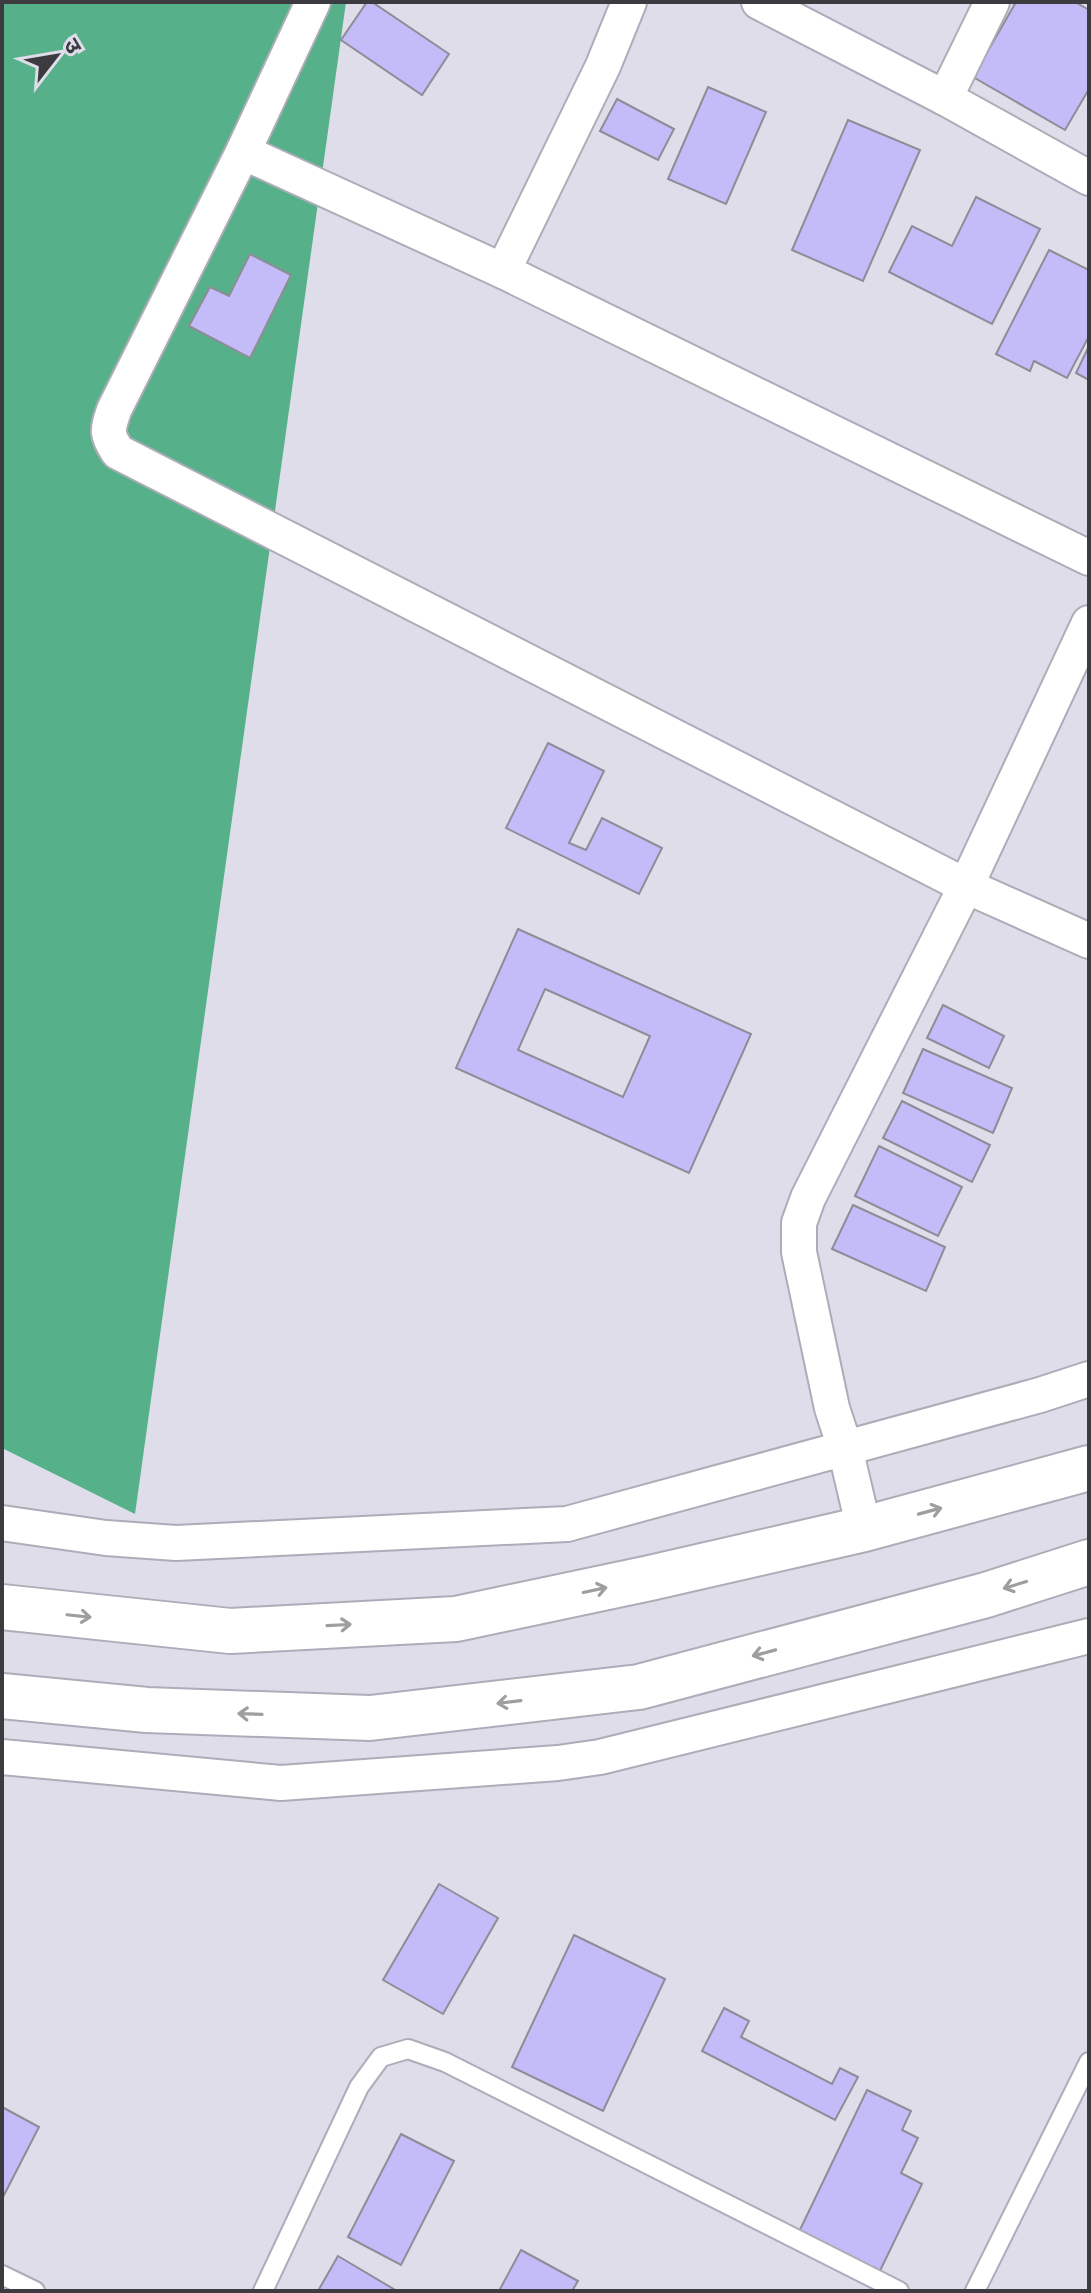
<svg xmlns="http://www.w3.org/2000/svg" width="1091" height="2293" viewBox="0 0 1091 2293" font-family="Lora,'Noto Sans Devanagari',serif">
	<rect width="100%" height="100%" fill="#dfddea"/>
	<polygon fill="#56b18a" points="2,2 346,2 135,1514 2,1448"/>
	<g fill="#c3bcf8" stroke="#8d8c97" stroke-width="2" fill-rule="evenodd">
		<polygon points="367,2 372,2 449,54 422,95 341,40"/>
		<polygon points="1016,2 1075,2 1089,10 1089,89 1065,130 973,77"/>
		<polygon points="708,87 766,112 726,204 668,179"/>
		<polygon points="617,99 674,129 658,160 600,131"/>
		<polygon points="848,120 920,150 863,281 792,250"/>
		<polygon points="976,197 1040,229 992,324 889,272 912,226 952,246"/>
		<polygon points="1049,250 1089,270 1089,336 1067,378 1034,361 1030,371 996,354"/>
		<polygon points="250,254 291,275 250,358 189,326 210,287 229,296"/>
		<polygon points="1089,346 1089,380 1076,373"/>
		<polygon points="548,743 604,771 569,843 586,850 602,818 662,848 639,894 506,828"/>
		<path d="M 518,929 L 751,1034 L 689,1173 L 456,1068 ZM 545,989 L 650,1036 L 623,1097 L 518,1050 Z"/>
		<polygon points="943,1005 1004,1036 989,1068 927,1038"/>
		<polygon points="923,1049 1012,1088 993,1133 903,1093"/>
		<polygon points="902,1101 990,1145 972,1182 883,1138"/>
		<polygon points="879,1146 962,1187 938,1236 855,1196"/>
		<polygon points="853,1205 945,1247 926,1291 832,1249"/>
		<polygon points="439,1884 498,1918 443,2014 383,1980"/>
		<polygon points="574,1935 665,1979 603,2111 512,2067"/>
		<polygon points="724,2008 749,2021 741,2037 832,2084 840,2068 858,2077 835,2120 702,2051"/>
		<polygon points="867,2090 911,2111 902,2130 918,2138 901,2173 922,2184 878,2275 797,2236"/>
		<polygon points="2,2107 39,2127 2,2199"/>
		<polygon points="401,2134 454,2161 401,2265 348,2237"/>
		<polygon points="521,2250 578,2281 572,2291 499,2291"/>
		<polygon points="338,2256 397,2291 318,2291"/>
	</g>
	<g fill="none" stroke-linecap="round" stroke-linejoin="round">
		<defs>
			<g id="lane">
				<polyline points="2,2275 35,2291"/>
				<polyline points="263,2291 359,2087 381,2057 408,2049 445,2062 899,2291"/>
				<polyline points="975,2291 1089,2062"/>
			</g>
			<g id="street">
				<path d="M 313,2 L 243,152 L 114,410 C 107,431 106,434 118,452 L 966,886 L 1089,941"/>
				<polyline points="629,2 603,66 503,271 1089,558"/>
				<polyline points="759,2 945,98 1089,178"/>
				<polyline points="945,98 992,2"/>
				<polyline points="243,152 503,271"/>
				<polyline points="2,1523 106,1538 176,1543 567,1524 1040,1395 1089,1379"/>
				<polyline points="864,1529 845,1448 832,1408 799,1252 799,1223 808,1198 966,886 1089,623"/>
				<polyline points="2,1757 281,1783 558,1763 600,1757 1089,1636"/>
			</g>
			<g id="secondary">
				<polyline points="2,1607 230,1631 456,1619 650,1578 864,1529 1089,1468"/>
				<polyline points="2,1696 147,1710 370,1718 639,1687 986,1595 1089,1562"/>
			</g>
		</defs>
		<use href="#lane" stroke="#adacb8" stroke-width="22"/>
		<use href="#street" stroke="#adacb8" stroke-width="38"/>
		<use href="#secondary" stroke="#adacb8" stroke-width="48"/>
		<use href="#lane" stroke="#fff" stroke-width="18"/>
		<use href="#street" stroke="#fff" stroke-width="34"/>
		<use href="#secondary" stroke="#fff" stroke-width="44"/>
	</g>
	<defs><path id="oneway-shaft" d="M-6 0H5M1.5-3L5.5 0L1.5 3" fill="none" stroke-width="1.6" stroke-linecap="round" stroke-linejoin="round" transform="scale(2)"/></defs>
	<g stroke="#9e9da0">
		<use href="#oneway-shaft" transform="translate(930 1511) rotate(-15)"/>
		<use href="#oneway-shaft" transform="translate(1015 1585) rotate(163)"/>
		<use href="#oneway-shaft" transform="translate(595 1590) rotate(-12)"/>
		<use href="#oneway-shaft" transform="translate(79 1616) rotate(6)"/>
		<use href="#oneway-shaft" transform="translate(339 1625) rotate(-3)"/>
		<use href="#oneway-shaft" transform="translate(764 1653) rotate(165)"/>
		<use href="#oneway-shaft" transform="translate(509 1702) rotate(173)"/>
		<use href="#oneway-shaft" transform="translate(250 1714) rotate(-178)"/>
	</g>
	<rect width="1091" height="2293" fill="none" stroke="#3c3b40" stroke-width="8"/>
	<g transform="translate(56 56) rotate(59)" stroke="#dfddea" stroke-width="6" paint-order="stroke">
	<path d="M0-6L14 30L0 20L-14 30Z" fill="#3c3b40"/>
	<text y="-12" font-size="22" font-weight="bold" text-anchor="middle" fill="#3c3b40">उ</text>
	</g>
</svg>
